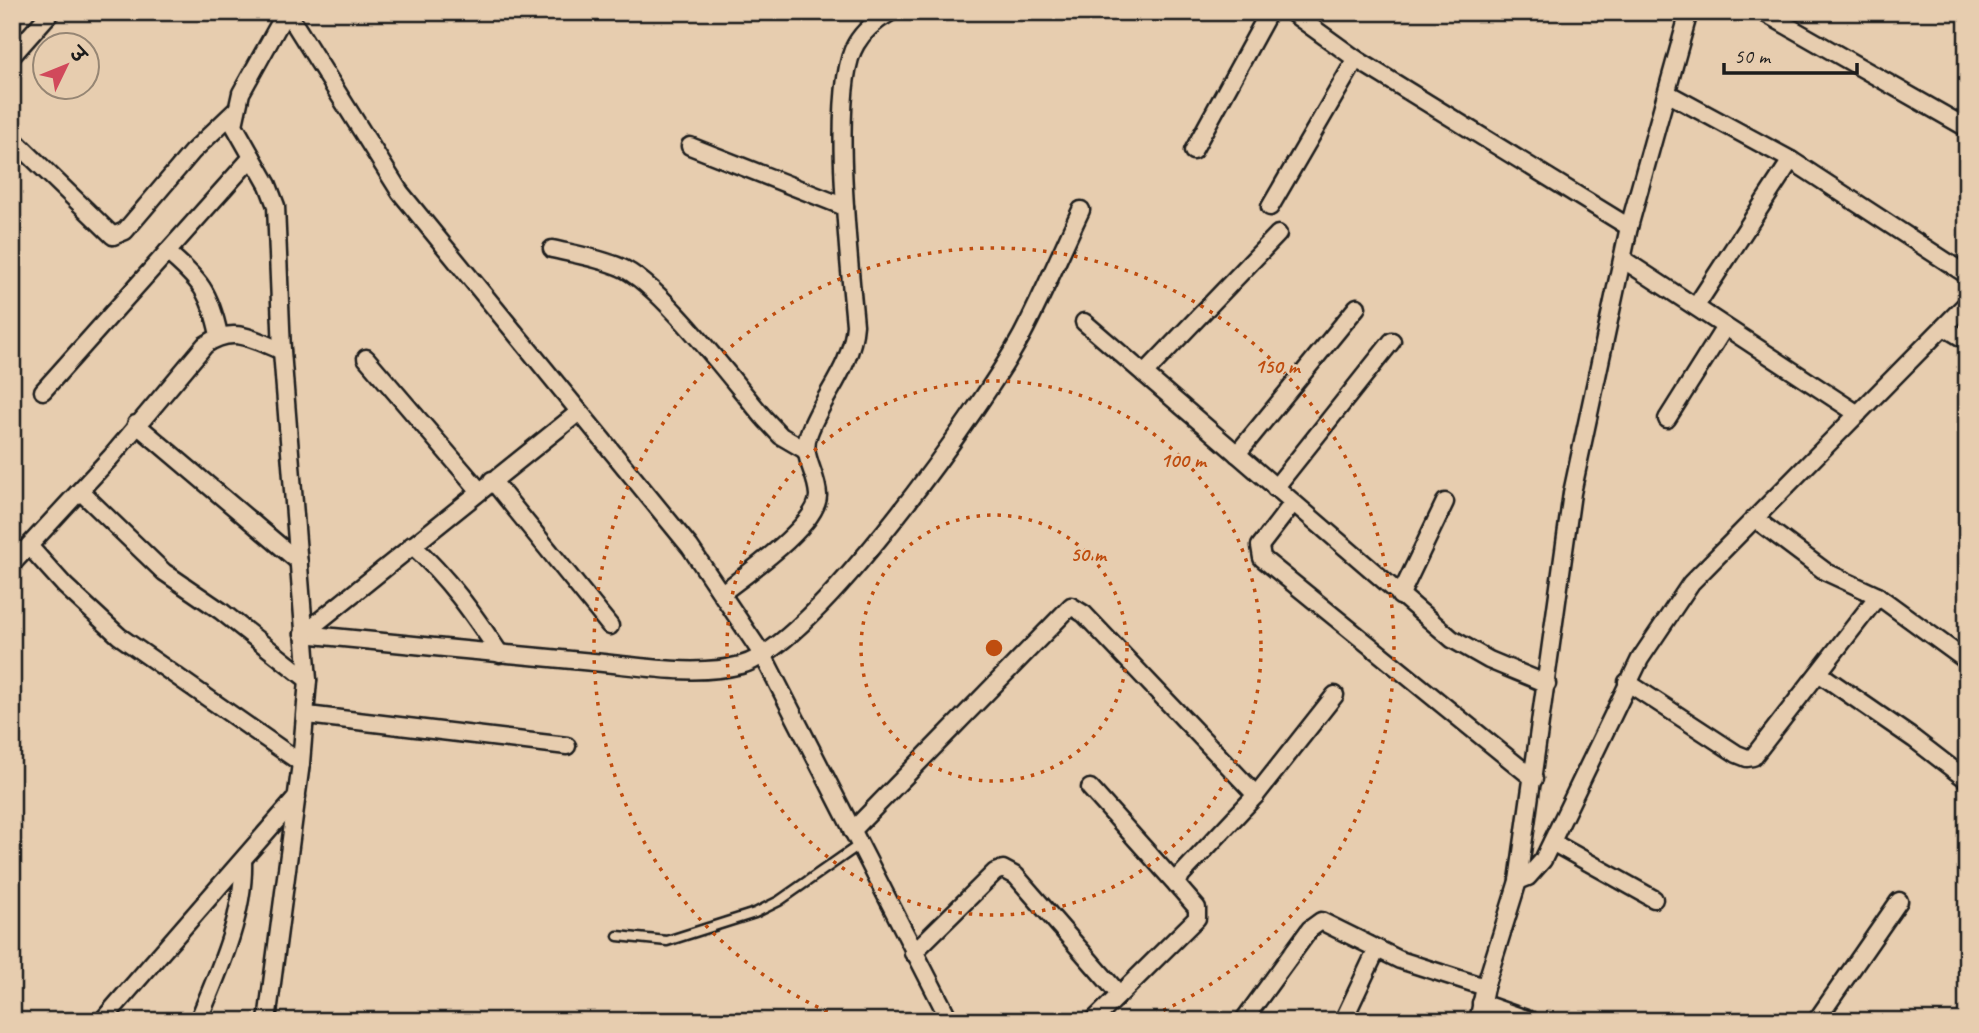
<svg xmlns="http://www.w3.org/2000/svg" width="1979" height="1033" viewBox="0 0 1979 1033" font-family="Caveat,'Playpen Sans Deva',sans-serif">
	<rect width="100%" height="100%" fill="#e7cdaf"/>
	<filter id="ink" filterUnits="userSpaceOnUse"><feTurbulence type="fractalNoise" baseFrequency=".0143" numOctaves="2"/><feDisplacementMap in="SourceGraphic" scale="14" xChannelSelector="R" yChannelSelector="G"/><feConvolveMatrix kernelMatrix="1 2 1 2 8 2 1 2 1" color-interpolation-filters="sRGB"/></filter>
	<g filter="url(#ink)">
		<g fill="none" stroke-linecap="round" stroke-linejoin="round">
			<defs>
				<polyline id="service" points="618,936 667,941 755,913 779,901 859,845"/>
				<g id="minor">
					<polyline points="287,12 400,192 690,547 764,657 950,1021"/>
					<polyline points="1291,12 1356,59 1629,227"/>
					<polyline points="1763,12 1967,128"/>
					<polyline points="12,56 51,12"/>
					<polyline points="1667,93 1791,160 1967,275"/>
					<polyline points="12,138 113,236 125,231 192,152 235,111"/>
					<polyline points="690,146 845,207"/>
					<polyline points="1193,151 1269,12"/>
					<polyline points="1270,207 1356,59"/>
					<path d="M 552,249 C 574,254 599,258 620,267 C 660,283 734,383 765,419 L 781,436 L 805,450"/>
					<path d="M 167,252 C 200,280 210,292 219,335"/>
					<polyline points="1624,260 1858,414"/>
					<polyline points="1696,306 1791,160"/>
					<polyline points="1084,322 1452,639 1489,660 1547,684"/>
					<polyline points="1944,327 1967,341"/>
					<polyline points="366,358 479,490"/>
					<polyline points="1144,374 1278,234"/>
					<polyline points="43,391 252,157"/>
					<polyline points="1667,419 1725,327"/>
					<polyline points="136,424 299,562"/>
					<polyline points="1237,454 1357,307"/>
					<polyline points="492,480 610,626"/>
					<polyline points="1275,488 1392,341"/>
					<polyline points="80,491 164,572 221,611 308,680"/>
					<polyline points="1293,503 1260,546 1262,558 1534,779"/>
					<polyline points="1754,518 1826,572 1878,596 1967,661"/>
					<path d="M 412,545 C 448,578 473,613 500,654"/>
					<polyline points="29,546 65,586 119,636 301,763"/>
					<path d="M 12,564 L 111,457 L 205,345 C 233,325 253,339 282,351"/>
					<path d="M 722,593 C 745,575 819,524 818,495 C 817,472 800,456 809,433 C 823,395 852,367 855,325 C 850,268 829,88 856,44 C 864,30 877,20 891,12"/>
					<polyline points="1400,596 1445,502"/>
					<path d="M 303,634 C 400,644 496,653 593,662 C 639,666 695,677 741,665 C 814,646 983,406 1022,335 C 1043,295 1061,252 1081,210"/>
					<polyline points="303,634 579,412"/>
					<polyline points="1820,674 1914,739 1967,780"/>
					<polyline points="1627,682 1737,754 1747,758 1753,757 1878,596"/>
					<polyline points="307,715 567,746"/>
					<polyline points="1090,788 1177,885"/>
					<polyline points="852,831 1071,606 1084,614 1256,795"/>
					<polyline points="1552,842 1654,899"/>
					<polyline points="1518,881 1528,877 1543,860 1640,659 1691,583 1967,303"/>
					<polyline points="913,953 995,872 1003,869 1016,876 1118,993"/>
					<polyline points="1481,1003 1532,1021"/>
					<polyline points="102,1021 297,797"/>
					<path d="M 198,1021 C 219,971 245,914 243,860"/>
					<polyline points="267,1021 301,763 308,680 282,351 276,206 268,185 234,125 241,93 286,12"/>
					<polyline points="1093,1021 1197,918 1197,908 1177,885 1181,875 1256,795 1335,695"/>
					<polyline points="1243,1021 1310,929 1321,921 1400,960 1485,987"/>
					<polyline points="1343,1021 1377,949"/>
					<polyline points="1478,1021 1485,987 1518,881 1572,493 1629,227 1689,12"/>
					<polyline points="1816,1021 1899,901"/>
				</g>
			</defs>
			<use href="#service" stroke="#1c1c1c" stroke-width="13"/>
			<use href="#minor" stroke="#1c1c1c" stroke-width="21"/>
			<use href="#service" stroke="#e7cdaf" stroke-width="8"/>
			<use href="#minor" stroke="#e7cdaf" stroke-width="16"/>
		</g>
	</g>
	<g fill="none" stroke="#bf4d0f" stroke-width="3.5" stroke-dasharray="3.5 7">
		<circle cx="994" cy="648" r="133"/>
		<circle cx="994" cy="648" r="267"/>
		<path d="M847 1020A400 400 0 1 1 1141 1020"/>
	</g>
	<circle cx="994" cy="648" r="10" fill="#bf4d0f" stroke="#e7cdaf" stroke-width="3.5"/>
	<g font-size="21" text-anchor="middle" font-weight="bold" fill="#bf4d0f" stroke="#e7cdaf" stroke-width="5" stroke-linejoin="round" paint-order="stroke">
		<text x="1277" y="373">150 m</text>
		<text x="1183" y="467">100 m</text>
		<text x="1088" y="561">50 m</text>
	</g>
	<rect width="1979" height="1033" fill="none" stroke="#e7cdaf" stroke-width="42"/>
	<rect x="21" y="21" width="1937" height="991" fill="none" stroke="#1c1c1c" stroke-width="2.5" filter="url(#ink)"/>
	<g transform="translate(66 66) rotate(47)"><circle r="33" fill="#e7cdaf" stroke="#968674" stroke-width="2"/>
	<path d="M0-5L12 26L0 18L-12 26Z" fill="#d1495b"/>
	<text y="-10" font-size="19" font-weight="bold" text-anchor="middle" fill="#1c1c1c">उ</text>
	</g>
	<path d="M1724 63v10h133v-10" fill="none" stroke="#1c1c1c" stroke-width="3.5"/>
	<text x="1734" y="63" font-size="21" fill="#1c1c1c" stroke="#e7cdaf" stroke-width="5" paint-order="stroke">50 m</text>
</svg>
